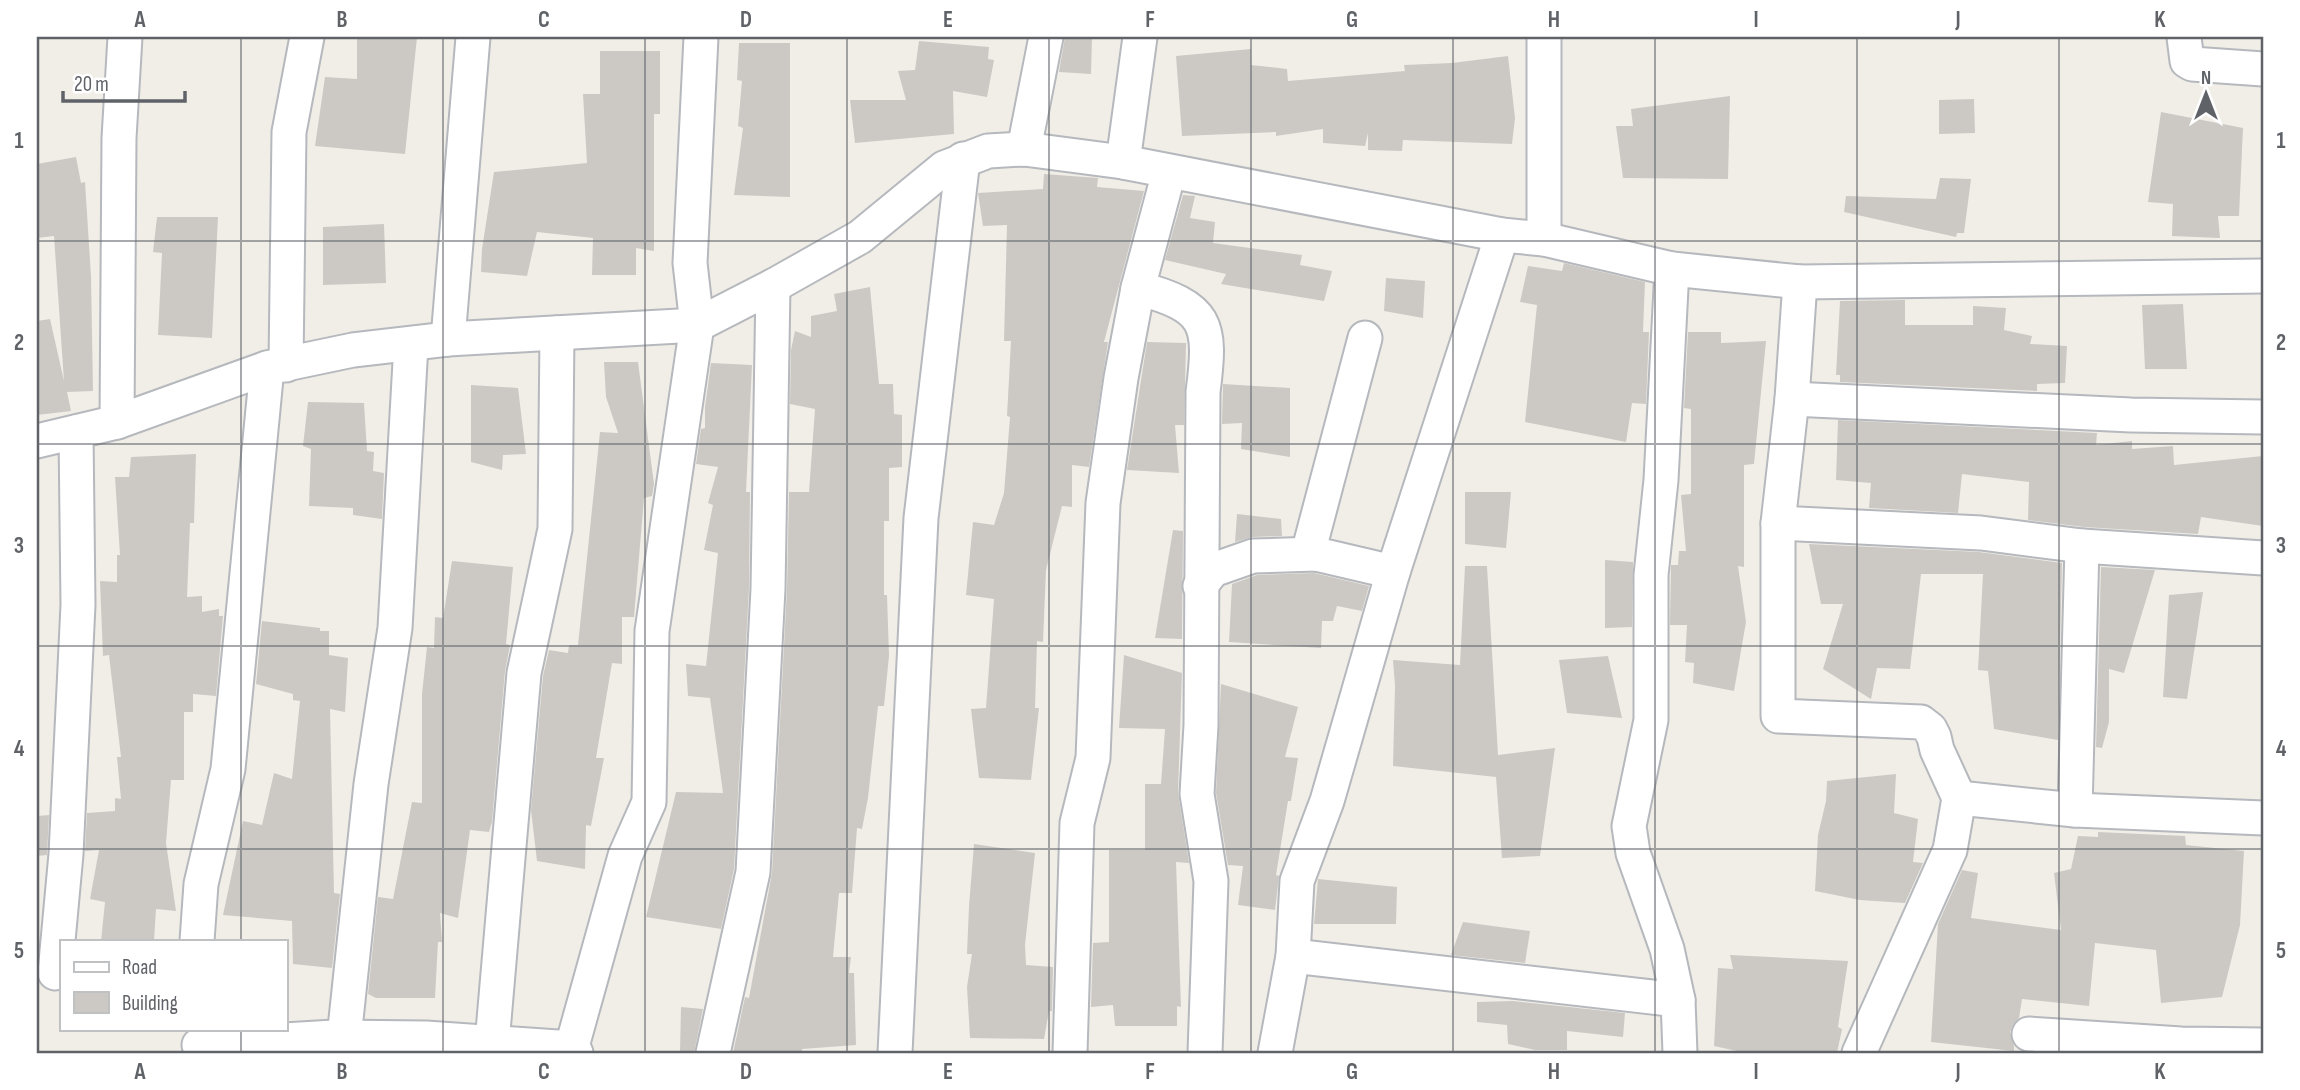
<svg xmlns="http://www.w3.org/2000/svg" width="2300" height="1090" viewBox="0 0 2300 1090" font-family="'Sofia Sans Condensed',sans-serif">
	<rect width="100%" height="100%" fill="#f1eee8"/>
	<g fill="#ccc9c5">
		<polygon points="357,37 417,37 405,154 315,146 325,77 357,79"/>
		<polygon points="1065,37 1092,37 1091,74 1059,72"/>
		<polygon points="919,41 989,47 988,59 994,60 987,97 953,91 954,134 855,143 850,100 906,100 898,71 915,70"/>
		<polygon points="739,43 790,43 790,197 734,195 743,128 738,126 742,81 737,80"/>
		<polygon points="1251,49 1251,65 1287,69 1288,81 1405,71 1404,65 1452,63 1508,56 1515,118 1512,144 1403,140 1402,151 1368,150 1368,133 1365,146 1323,143 1323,129 1276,136 1276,132 1182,136 1176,56"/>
		<polygon points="600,51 660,51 660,114 654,114 654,251 636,248 636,275 592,275 593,238 537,232 527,276 481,272 482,249 494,172 587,163 583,94 600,94"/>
		<polygon points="1730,96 1728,179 1623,178 1616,126 1633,126 1631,109"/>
		<polygon points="1974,99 1975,133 1939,134 1939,100"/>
		<polygon points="2161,112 2243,128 2239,216 2218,216 2220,238 2172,236 2173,204 2148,202"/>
		<polygon points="76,157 81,183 85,182 91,276 93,391 67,392 71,411 37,415 37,321 50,319 64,381 54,236 37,238 37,164"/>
		<polygon points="1044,174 1098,178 1097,187 1144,191 1104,342 1108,342 1089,467 1072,465 1072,507 1062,506 1046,570 1043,642 1037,641 1035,708 1039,708 1031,780 979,778 971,709 986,708 994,599 966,595 973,522 994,525 1004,493 1010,417 1007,416 1011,341 1004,341 1007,225 983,226 978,193 1043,189"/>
		<polygon points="1940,178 1971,179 1964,233 1957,233 1956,237 1844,212 1846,196 1936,199"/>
		<polygon points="1183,195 1195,196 1190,218 1215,222 1213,243 1302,255 1300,265 1332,271 1324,301 1221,284 1226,274 1165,260"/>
		<polygon points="157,217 218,217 212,338 158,335 162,253 153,252"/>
		<polygon points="384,224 386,283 323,285 323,227"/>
		<polygon points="1564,263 1645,282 1643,332 1649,332 1646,404 1632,403 1626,442 1525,422 1537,305 1520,302 1528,266 1562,271"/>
		<polygon points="1386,278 1425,281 1423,318 1384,311"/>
		<polygon points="870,287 879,384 893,384 894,414 902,415 902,467 889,468 889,521 884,521 884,595 887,595 889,656 884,706 878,706 868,798 862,829 857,828 852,893 839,893 833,957 851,957 849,973 854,973 856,1045 802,1049 802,1053 733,1053 745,997 749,998 772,873 787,589 789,492 809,492 815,409 790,404 791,350 795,331 811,337 811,316 837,311 834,294"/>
		<polygon points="1905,300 1905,325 1973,325 1973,306 2006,308 2004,330 2032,336 2030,344 2067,346 2065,383 2037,384 2037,391 1840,382 1840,375 1836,375 1840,301"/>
		<polygon points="2183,304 2187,369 2145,369 2142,305"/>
		<polygon points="1688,332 1721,332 1721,343 1766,341 1754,464 1744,465 1744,567 1738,566 1746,622 1734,691 1693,683 1694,663 1685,662 1687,625 1670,625 1671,565 1678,565 1679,551 1686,551 1681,495 1691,494 1691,409 1684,408"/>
		<polygon points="1147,342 1186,343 1184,425 1175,425 1179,473 1127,470"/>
		<polygon points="604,362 638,362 654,484 652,496 644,498 634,617 622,617 622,664 612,663 596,758 604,758 591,826 586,825 585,869 537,861 531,810 543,676 549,650 568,653 569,645 578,645 600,432 618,433 606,397"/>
		<polygon points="711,363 752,365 746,492 750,492 749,588 734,869 721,929 646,917 676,792 723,793 710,698 688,696 686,664 706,666 718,553 704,550 713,505 708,503 718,467 696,464 701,429 705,428 705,407"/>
		<polygon points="1223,384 1290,388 1290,457 1241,449 1242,423 1222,424"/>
		<polygon points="471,385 518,388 526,454 503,455 502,470 471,462"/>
		<polygon points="308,402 364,403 367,451 374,452 373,471 384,473 382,519 353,515 353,508 309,506 311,449 303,446"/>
		<polygon points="1838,420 2097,433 2096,445 2132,441 2132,449 2173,446 2174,465 2263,456 2263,526 2201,517 2198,534 2084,527 2028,520 2029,482 1962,474 1958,513 1869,508 1871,483 1836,480"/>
		<polygon points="196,454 194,523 190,523 187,597 202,596 202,612 219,609 219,616 223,616 216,696 193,694 193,712 184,712 184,780 171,780 166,843 176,911 156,909 154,941 101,941 105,902 90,899 99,850 85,851 87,813 115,811 115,798 121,799 117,757 121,757 109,655 103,656 100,581 117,582 117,555 120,555 115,477 129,477 131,457"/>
		<polygon points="1465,492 1511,492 1506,548 1465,544"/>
		<polygon points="1237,514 1281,519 1282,536 1252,537 1235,542"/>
		<polygon points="1173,530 1183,531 1182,639 1155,638"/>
		<polygon points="1809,544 1979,552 2062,563 2058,740 1994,729 1988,671 1978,670 1983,574 1921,574 1910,669 1877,668 1871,699 1823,669 1843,604 1821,604"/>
		<polygon points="1605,560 1633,562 1632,627 1605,628"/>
		<polygon points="452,561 513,567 506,644 510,645 505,671 492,822 489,832 470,830 458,918 440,913 442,942 438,942 435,998 376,998 368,994 378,897 393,899 412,802 422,803 422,694 427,647 434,648 435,617 443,618"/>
		<polygon points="1465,566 1487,566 1498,755 1555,748 1540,856 1502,858 1496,777 1393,766 1395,686 1393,660 1460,665"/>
		<polygon points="2101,567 2155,570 2124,673 2109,669 2109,722 2102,748 2096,747"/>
		<polygon points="1314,573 1369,586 1362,611 1337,606 1333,621 1322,621 1321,648 1229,642 1232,584 1257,575"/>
		<polygon points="2203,592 2187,699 2163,697 2169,595"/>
		<polygon points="262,621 320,628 320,631 329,631 329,655 348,658 345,712 330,709 334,893 340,894 332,968 293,964 292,921 223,915 243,821 262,825 274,773 292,779 300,701 293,700 293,694 256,684"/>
		<polygon points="1124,655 1182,673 1178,793 1189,863 1176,862 1181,1007 1177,1006 1177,1026 1115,1026 1113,1005 1091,1007 1093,943 1109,942 1109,850 1145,850 1145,784 1161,784 1165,729 1119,728"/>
		<polygon points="1608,656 1622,718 1567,713 1559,660"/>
		<polygon points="1221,684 1298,707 1285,757 1298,758 1291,801 1288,801 1276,875 1279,876 1275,910 1238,905 1243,866 1228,865 1216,793"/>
		<polygon points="1896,774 1894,813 1918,819 1913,862 1923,863 1905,903 1860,900 1815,891 1818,835 1826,801 1827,781"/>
		<polygon points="49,815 47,855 37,856 37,816"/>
		<polygon points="2098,832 2185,836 2186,845 2244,851 2240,925 2222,997 2161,1003 2156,950 2095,943 2089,1006 2022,999 2019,1018 2013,1024 2010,1032 2014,1046 2014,1051 1931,1042 1938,924 1962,870 1978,873 1971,918 2061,930 2054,873 2071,869 2078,836 2098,837"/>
		<polygon points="974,844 1035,853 1025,945 1026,965 1053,967 1052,1011 1049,1011 1044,1039 970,1038 967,987 972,954 967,954 969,906"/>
		<polygon points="1318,879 1397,887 1396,924 1314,924"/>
		<polygon points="1463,922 1530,931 1525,963 1451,955"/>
		<polygon points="1730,955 1848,961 1838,1027 1842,1029 1837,1053 1746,1053 1714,1046 1718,968 1733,969"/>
		<polygon points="1513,1001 1625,1013 1623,1037 1567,1031 1567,1050 1535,1050 1508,1044 1507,1025 1477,1022 1477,1002"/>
		<polygon points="681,1007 703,1009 694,1053 680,1053"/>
	</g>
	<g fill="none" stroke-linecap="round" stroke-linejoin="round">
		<defs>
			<g id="minor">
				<polyline points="2184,37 2187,61 2192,64 2263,69"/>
				<polyline points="1024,149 1046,37"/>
				<polyline points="1123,162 1140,37"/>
				<polyline points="1544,239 1544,37"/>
				<polyline points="1672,269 1661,480 1651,575 1651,720 1629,826 1633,853 1667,949 1678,1000 1680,1053"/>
				<polyline points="1800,282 1792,399 1778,523 1778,716 1921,722 1930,729 1934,737 1937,750 1959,798 1950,850 1859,1053"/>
				<path d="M 1138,288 C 1208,307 1212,323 1203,392 L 1201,725 L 1197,794 L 1211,881 L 1205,1053"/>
				<polyline points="1365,338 1311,542 1311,550 1316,554 1393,572"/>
				<polyline points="448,339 473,37"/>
				<polyline points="286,365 289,132 307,37"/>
				<polyline points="1792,399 2131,415 2263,417"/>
				<polyline points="117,422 119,138 125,37"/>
				<polyline points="37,441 117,422 267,368 353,350 448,339 697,325 773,286 860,237 944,168 988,151 1024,149 1123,162 1502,235 1544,239 1672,269 1800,282 2263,276"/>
				<polyline points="1778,523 1981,533 2082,546 2263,558"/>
				<polyline points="1200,586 1213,570 1253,556 1316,554"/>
				<polyline points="1959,798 2075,810 2263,818"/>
				<polyline points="2075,810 2082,546"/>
				<polyline points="197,941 201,884 228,769 267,368"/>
				<polyline points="1293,956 1678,1000"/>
				<polyline points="55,973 66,854 78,605 76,432"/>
				<polyline points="2029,1034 2181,1044 2263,1045"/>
				<polyline points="344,1038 371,784 395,628 411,344"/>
				<polyline points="492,1043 524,673 555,529 557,333"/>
				<polyline points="199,1045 334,1037 426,1038 558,1047 576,1053"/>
				<polyline points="571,1050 625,856 649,802 652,631 697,325 690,263 701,37"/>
				<polyline points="713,1053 753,872 768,589 773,286"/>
				<polyline points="895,1053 921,518 963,159"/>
				<polyline points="1070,1053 1077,823 1093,758 1103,503 1121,378 1138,288 1169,172"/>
				<polyline points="1275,1053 1293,956 1297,881 1327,801 1393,572 1502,235"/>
			</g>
		</defs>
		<use href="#minor" stroke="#b5b8bc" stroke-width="37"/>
		<use href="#minor" stroke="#fff" stroke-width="33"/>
	</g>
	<path fill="none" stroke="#5f6368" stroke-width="2" stroke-opacity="0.55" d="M 241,37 L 241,941M 443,37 L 443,1053M 645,37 L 645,1053M 847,37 L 847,1053M 1049,37 L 1049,1053M 1251,37 L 1251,1053M 1453,37 L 1453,1053M 1655,37 L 1655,1053M 1857,37 L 1857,1053M 2059,37 L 2059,1053M 37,241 L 2263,241M 37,444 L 2263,444M 37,646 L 2263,646M 37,849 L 2263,849M 241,1029 L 241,1053"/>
	<rect width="2300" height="1090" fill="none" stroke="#ffffff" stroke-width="77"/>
	<rect x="60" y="940" width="228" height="91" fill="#ffffff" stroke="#bfc1c3" stroke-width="2"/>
	<rect x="74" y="962" width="35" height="10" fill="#ffffff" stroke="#bfc1c3" stroke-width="2"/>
	<text x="122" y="974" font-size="21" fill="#5f6368">Road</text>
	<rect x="74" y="992" width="35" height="21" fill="#ccc9c5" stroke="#bfc1c3" stroke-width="2"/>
	<text x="122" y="1010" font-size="21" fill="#5f6368">Building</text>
	<g transform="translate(2206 94)" stroke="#ffffff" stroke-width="5" paint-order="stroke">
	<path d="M0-5L12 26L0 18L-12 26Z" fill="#5f6368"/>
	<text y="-10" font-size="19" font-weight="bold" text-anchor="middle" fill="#5f6368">N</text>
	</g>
	<path d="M63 91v10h122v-10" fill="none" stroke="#5f6368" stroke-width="3.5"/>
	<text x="74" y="91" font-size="21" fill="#5f6368" stroke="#ffffff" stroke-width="5" paint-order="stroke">20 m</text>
	<rect x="38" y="38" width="2224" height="1014" fill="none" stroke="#5f6368" stroke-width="2.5"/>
	<g font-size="23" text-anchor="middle" font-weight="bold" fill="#5f6368">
		<text x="140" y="27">A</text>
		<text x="342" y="27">B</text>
		<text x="544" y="27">C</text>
		<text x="746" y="27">D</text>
		<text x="948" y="27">E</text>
		<text x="1150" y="27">F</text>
		<text x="1352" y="27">G</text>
		<text x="1554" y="27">H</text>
		<text x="1756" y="27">I</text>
		<text x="1958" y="27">J</text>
		<text x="2160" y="27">K</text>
		<text x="19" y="148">1</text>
		<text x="2281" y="148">1</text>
		<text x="19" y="350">2</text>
		<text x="2281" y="350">2</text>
		<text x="19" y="553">3</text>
		<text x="2281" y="553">3</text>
		<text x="19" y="756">4</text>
		<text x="2281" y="756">4</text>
		<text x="19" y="958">5</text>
		<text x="2281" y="958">5</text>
		<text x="140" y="1079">A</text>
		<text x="342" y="1079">B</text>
		<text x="544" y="1079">C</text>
		<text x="746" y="1079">D</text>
		<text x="948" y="1079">E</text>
		<text x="1150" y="1079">F</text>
		<text x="1352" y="1079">G</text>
		<text x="1554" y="1079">H</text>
		<text x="1756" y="1079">I</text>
		<text x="1958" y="1079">J</text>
		<text x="2160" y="1079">K</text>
	</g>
</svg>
